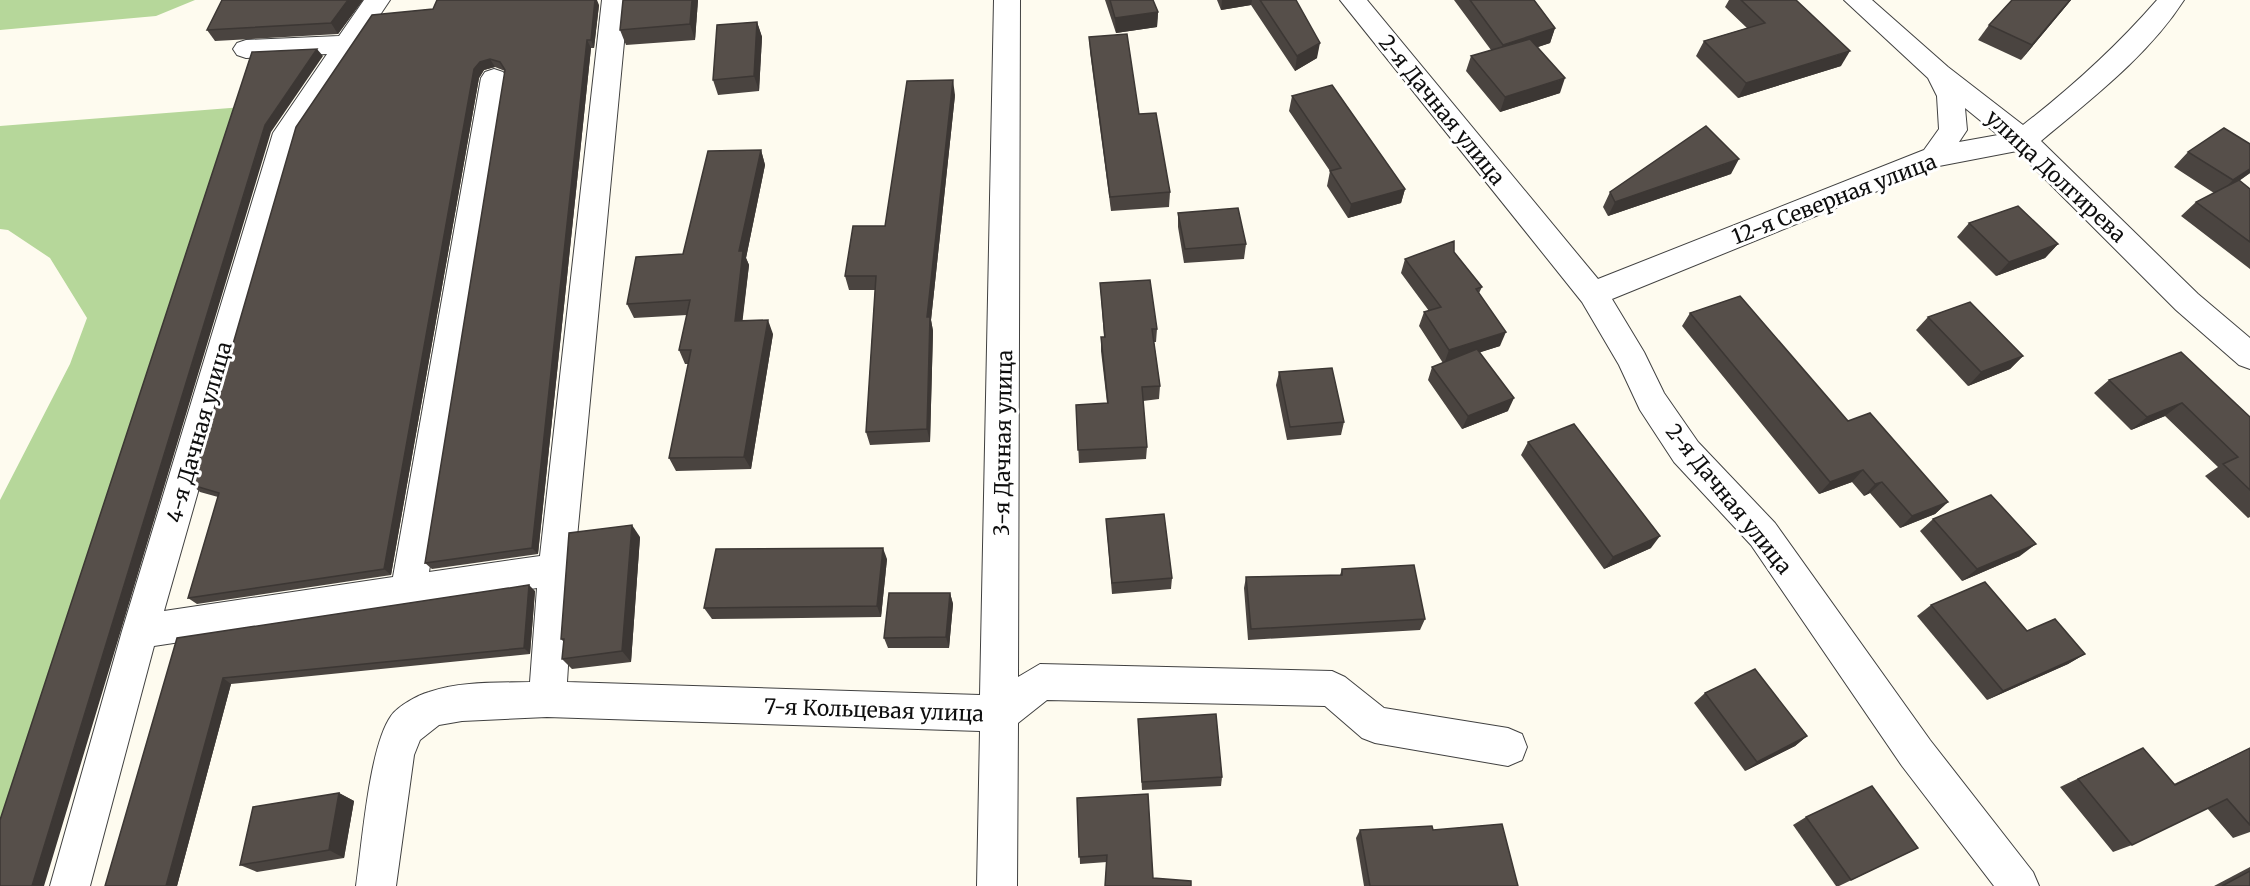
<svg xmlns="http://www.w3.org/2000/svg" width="2250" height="886" viewBox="0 0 2250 886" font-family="Merriweather,serif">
	<rect width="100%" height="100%" fill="#fefbef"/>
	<g fill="#b6d79a">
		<polygon points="0,0 195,0 156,16 0,30"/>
		<polygon points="243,107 0,859 0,500 70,364 87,318 50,258 8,230 0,229 0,126"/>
	</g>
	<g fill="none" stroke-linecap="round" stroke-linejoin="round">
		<defs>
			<g id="minor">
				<path d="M 364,0 L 390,0 L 300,134 L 164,611 L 393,577 L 481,78 L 485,72 L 494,69 L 503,72 L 507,78 L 429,572 L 540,556 L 602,0 L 628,0 L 574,569 L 567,682 L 980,695 L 994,0 L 1020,0 L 1018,677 L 1040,664 L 1332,671 L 1345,677 L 1384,708 L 1508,728 L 1522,734 L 1527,747 L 1522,760 L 1508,766 L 1375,743 L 1362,738 L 1325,706 L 1047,700 L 1018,723 L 1017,886 L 977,886 L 980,731 L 547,717 L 462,721 L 439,725 L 420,740 L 414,755 L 396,886 L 356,886 C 362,845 369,747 391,716 C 398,706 418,695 429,692 C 461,681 497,683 530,682 L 537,588 L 154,646 L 90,886 L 50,886 L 122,631 L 273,133 L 327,54 L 246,58 L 237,55 L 233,49 L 237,43 L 246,40 L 339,36 Z"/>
				<path d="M 1340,0 L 1367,0 L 1598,279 L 1924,150 L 1939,129 L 1937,96 L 1928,78 L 1844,0 L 1872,0 L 1948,67 L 2023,125 C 2072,87 2116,47 2157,0 L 2184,0 C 2148,56 2091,99 2041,141 L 2198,294 L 2250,338 L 2250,369 L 2239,365 L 2176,310 L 2017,151 L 1939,166 L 1612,299 L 1644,352 L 1664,393 L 1698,442 L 1775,523 L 1930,740 L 2033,872 L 2039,886 L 1994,886 L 1902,766 L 1751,545 L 1674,462 L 1640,410 L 1619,365 L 1582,302 ZM 1965,108 L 1998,135 L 1959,142 L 1967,130 Z"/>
			</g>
		</defs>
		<use href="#minor" stroke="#414141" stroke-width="2"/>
		<use href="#minor" fill="#fff" fill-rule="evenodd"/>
	</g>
	<g fill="#4a4440">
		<polygon points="363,0 338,34 215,41 207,30"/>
		<polygon points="698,0 695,40 626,45 620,30"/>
		<polygon points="1105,0 1153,0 1158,12 1157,27 1116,33"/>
		<polygon points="1217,0 1296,0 1317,58 1295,71 1251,5 1221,10"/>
		<polygon points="1454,0 1534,0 1555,28 1550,43 1538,47 1560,93 1500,112 1466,71 1471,56 1491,50"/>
		<polygon points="1729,0 1796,0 1841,66 1738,98 1696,56 1704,41 1747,28 1725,7"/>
		<polygon points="2012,0 2071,0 2021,60 1978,40 1989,25"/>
		<polygon points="599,5 594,48 591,48 538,554 432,569 425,563 505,71 495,67 484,70 479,78 391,575 197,604 188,598 218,497 200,492 192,485 372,15"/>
		<polygon points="757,22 762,37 759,91 718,95 713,80"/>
		<polygon points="1089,37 1170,192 1169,207 1111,211 1090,52"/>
		<polygon points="955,95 931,320 933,331 930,442 870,445 866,432 875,290 849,290 845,276 885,226"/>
		<polygon points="1292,96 1405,189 1401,203 1348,218 1327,186 1330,171 1289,111"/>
		<polygon points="761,150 765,165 746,258 749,265 742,321 773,334 751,469 676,471 669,458 689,364 685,364 679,350 687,315 634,318 627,304 683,254"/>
		<polygon points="2188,152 2250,173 2239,181 2250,189 2250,269 2181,216 2196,202 2214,193 2174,167"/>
		<polygon points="1731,174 1608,216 1603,207 1610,192"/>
		<polygon points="1178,213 1246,244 1244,259 1184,263 1178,227"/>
		<polygon points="1969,223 2058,244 2045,258 1996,276 1957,237"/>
		<polygon points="1454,252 1482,287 1479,293 1500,346 1480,352 1508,411 1462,429 1428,380 1432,367 1443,363 1419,326 1424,312 1429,311 1401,273 1405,259"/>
		<polygon points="1100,283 1157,329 1156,342 1154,342 1160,386 1159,399 1143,401 1147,447 1146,459 1079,463 1076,405 1107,403 1101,351 1101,337 1104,337"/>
		<polygon points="1690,313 1848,421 1948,502 1935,514 1900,528 1870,493 1864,496 1852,482 1819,494 1682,326"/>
		<polygon points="1928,317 2023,356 2010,369 1968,386 1916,330"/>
		<polygon points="1279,372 1344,422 1341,435 1287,440 1276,385"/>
		<polygon points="2109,380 2250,417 2250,517 2248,518 2205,476 2218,467 2165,416 2131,430 2094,393"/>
		<polygon points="1528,442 1651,548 1604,569 1521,455"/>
		<polygon points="1106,519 1172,578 1171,589 1112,594"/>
		<polygon points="1933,519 2020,556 1962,581 1920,531"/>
		<polygon points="640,537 631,662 572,669 562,659 564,642 561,639"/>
		<polygon points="887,559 881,617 712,619 704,608"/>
		<polygon points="1342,569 1425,619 1420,630 1248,640 1244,588 1246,577 1340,575"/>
		<polygon points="535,591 530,654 231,684 177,886 177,638"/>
		<polygon points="950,593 953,604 949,648 888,648 884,638"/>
		<polygon points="1931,605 2027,631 2085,654 2068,664 1987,700 1917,616"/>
		<polygon points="1705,693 1807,736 1795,746 1745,771 1694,703"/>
		<polygon points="1138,719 1222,777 1221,786 1142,790"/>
		<polygon points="2143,748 2174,784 2250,748 2250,832 2233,838 2207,808 2132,845 2113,852 2060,787"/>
		<polygon points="339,793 354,801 344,858 257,872 240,865"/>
		<polygon points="1077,798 1153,878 1105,886 1107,862 1080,864"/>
		<polygon points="1806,817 1918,848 1839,886 1836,886 1793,825"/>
		<polygon points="1360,830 1433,830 1518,886 1364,886 1356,838"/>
		<polygon points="2250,867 2250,886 2214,886"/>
	</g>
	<g fill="#3c3734">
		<polygon points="348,0 363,0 338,34 331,23"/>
		<polygon points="595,0 597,0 599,5 594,48 591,40"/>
		<polygon points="692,0 698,0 695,40 690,24"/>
		<polygon points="1222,0 1252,0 1251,5 1221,10"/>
		<polygon points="2070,0 2071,0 2021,60 2032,45"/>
		<polygon points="1158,12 1157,27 1116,33 1115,18"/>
		<polygon points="757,22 762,37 759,91 754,76"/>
		<polygon points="1555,28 1550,43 1498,60 1503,45"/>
		<polygon points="587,40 591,48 538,554 532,548"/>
		<polygon points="1320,43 1317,58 1295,71 1297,56"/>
		<polygon points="317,49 323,56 271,132 44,886 32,886 265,125"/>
		<polygon points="1850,51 1841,66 1738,98 1746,83"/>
		<polygon points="490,59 495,67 484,70 479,78 391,575 384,569 474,69 480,62"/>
		<polygon points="1565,78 1560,93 1500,112 1505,97"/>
		<polygon points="953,80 955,95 931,320 933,331 930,442 927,429 927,317"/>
		<polygon points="761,150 765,165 746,258 749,265 741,334 735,321 739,251"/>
		<polygon points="1739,159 1731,174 1608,216 1615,202"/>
		<polygon points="2250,169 2250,173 2218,195 2233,180"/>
		<polygon points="1405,189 1401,203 1348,218 1351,204"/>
		<polygon points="2058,244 2045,258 1996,276 2009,262"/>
		<polygon points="768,320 773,334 751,469 744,457"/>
		<polygon points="1506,332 1500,346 1444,364 1449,350"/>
		<polygon points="2023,356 2010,369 1968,386 1981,372"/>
		<polygon points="1514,398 1508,411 1462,429 1468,416"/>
		<polygon points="2182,403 2165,416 2131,430 2147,417"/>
		<polygon points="1863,470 1852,482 1819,494 1830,482"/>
		<polygon points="1882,482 1870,493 1864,496 1875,484"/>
		<polygon points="1948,502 1935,514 1900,528 1912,516"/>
		<polygon points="632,525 640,537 631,662 622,651"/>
		<polygon points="1660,536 1651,548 1604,569 1613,557"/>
		<polygon points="2036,544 2020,556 1962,581 1977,569"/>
		<polygon points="883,548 887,559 881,617 877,606"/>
		<polygon points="529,585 535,591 530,654 524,648"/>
		<polygon points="950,593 953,604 949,648 946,637"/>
		<polygon points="2085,654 2068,664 1987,700 2003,691"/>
		<polygon points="223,678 231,684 177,886 166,886"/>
		<polygon points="1807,736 1795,746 1745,771 1757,762"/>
		<polygon points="339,793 354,801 344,858 329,850"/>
	</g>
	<g fill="#564f4a" stroke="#3c3734" stroke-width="1.5">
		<polygon points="222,0 348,0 331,23 207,30"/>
		<polygon points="437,0 595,0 591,40 587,40 532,548 425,563 505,70 500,62 490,59 480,62 474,69 384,569 188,598 219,493 192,485 296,127 372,15 433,9"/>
		<polygon points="623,0 692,0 690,24 620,30"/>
		<polygon points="1110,0 1153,0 1158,12 1115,18"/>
		<polygon points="1260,0 1296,0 1320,43 1297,56"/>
		<polygon points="1470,0 1534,0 1555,28 1503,45"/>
		<polygon points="1741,0 1796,0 1850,51 1746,83 1704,41 1765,23"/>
		<polygon points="2012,0 2070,0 2032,45 1989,25"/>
		<polygon points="757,22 754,76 713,80 717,25"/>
		<polygon points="1127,34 1139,114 1156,113 1170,192 1110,197 1089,37"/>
		<polygon points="1530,39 1565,78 1505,97 1471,56"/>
		<polygon points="317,49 265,125 32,886 0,886 0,820 252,52"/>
		<polygon points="953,80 927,317 930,317 927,429 866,432 876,276 845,276 853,226 885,226 907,81"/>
		<polygon points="1332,85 1405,189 1351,204 1330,171 1341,168 1292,96"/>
		<polygon points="1706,126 1739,159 1615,202 1610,192"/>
		<polygon points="2224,128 2250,144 2250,169 2233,180 2188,152"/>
		<polygon points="761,150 739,251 743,251 735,321 768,320 744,457 669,458 691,350 679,350 690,300 627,304 636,257 683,254 708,151"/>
		<polygon points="2239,180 2250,189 2250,242 2196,202"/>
		<polygon points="2018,206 2058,244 2009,262 1969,223"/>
		<polygon points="1238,208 1246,244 1185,249 1178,213"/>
		<polygon points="1454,241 1454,252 1482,287 1476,289 1506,332 1449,350 1424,312 1441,307 1405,259"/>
		<polygon points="1150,280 1157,329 1152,329 1160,386 1142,387 1147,447 1078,450 1076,405 1108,403 1101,337 1105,337 1100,283"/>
		<polygon points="1740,296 1848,421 1870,413 1948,502 1912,516 1882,482 1875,484 1863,470 1830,482 1690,313"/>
		<polygon points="1970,302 2023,356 1981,372 1928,317"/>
		<polygon points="1477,349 1514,398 1468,416 1432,367"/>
		<polygon points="2181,352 2250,417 2250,490 2223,464 2238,457 2182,403 2147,417 2109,380"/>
		<polygon points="1332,368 1344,422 1290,427 1279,372"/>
		<polygon points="1574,424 1660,536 1613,557 1528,442"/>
		<polygon points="1991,495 2036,544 1977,569 1933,519"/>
		<polygon points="1164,514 1172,578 1112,583 1106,519"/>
		<polygon points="632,525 622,651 562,659 564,639 561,639 569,533"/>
		<polygon points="883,548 877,606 704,608 716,549"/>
		<polygon points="1414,565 1425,619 1251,629 1246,577 1342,575 1342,569"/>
		<polygon points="1985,582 2027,631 2055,619 2085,654 2003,691 1931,605"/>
		<polygon points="529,585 524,648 223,678 166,886 105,886 177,638"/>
		<polygon points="889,593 950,593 946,637 884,638"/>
		<polygon points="1755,669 1807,736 1757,762 1705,693"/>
		<polygon points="1216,714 1222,777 1142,782 1138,719"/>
		<polygon points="2143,748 2175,785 2250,748 2250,825 2227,799 2132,845 2078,779"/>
		<polygon points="1872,786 1918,848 1851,880 1806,817"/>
		<polygon points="339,793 329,850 240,865 253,807"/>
		<polygon points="1148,794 1153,878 1191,881 1191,886 1105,886 1107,855 1079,857 1077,798"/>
		<polygon points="1502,824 1518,886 1370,886 1360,830 1432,826 1433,830"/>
		<polygon points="2250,871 2250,886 2222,886"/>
	</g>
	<g text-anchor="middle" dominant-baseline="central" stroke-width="6" stroke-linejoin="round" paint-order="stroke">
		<g font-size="21" fill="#0e0e0e" stroke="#fff">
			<text transform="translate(1442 110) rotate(51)">2-я Дачная улица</text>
			<text transform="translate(2056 176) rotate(43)">улица Долгирева</text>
			<text transform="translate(1834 199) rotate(-21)">12-я Северная улица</text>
			<text transform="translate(199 432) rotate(-74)">4-я Дачная улица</text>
			<text transform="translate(1003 443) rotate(-89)">3-я Дачная улица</text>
			<text transform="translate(1729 499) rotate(51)">2-я Дачная улица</text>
			<text transform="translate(874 710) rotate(2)">7-я Кольцевая улица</text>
		</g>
	</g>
</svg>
